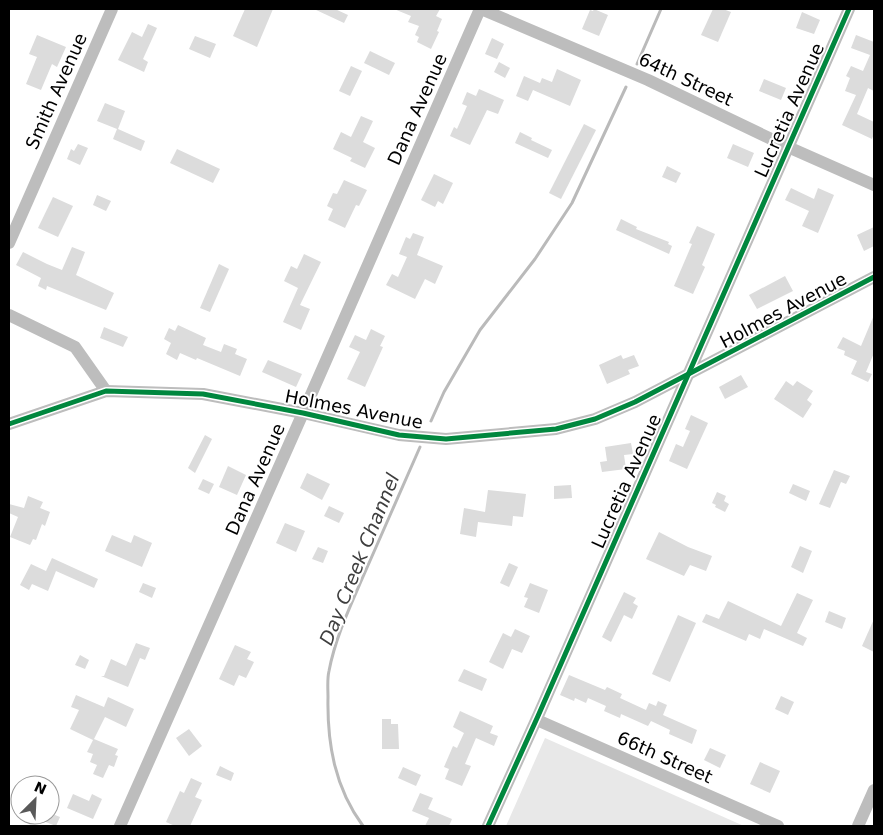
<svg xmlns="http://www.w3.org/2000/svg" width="883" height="835" viewBox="0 0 883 835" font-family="'DejaVu Sans',sans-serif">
	<rect width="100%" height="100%" fill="#fff"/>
	<polygon fill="#e8e8e8" points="545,738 744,826 506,826"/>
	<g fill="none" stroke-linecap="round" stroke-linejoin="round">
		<g stroke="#bababa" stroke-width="3">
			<polyline points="637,64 661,9"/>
			<polyline points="431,421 444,392 480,330 535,259 572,203 626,87"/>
			<path d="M 363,826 C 335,788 327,744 328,697 C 328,689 327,679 329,671 C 335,639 349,609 362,579 C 381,535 401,491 420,447"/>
		</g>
	</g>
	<g fill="#dcdcdc">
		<polygon points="245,9 273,9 257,47 233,36"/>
		<polygon points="314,9 335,9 348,15 344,23"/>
		<polygon points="394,9 440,9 436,16 442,19 437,31 439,32 431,49 417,42 419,37 415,35 419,26 408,22 411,16"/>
		<polygon points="594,9 608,15 599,36 582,29 590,10 593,11"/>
		<polygon points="713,9 723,9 731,12 718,42 701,35"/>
		<polygon points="802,12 820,20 814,34 796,28"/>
		<polygon points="148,24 157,28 143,59 148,62 144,72 118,60 132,32 142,37"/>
		<polygon points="37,35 66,47 57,67 52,64 41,90 26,84 37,57 29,54"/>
		<polygon points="856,35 874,42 874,91 868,88 857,114 874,122 874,134 872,139 842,125 856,95 845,91 850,78 846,76 851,66 863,71 870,55 851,48"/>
		<polygon points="195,36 216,44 210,58 189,49"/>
		<polygon points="492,38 504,44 497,59 485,54"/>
		<polygon points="370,51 395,63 389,75 364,63"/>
		<polygon points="499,62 510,68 505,78 494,72"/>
		<polygon points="351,66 362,71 350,96 339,91"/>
		<polygon points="557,69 581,80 570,106 533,90 528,101 516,96 524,76 540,83 542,78 552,82"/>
		<polygon points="764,79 786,88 781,100 759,91"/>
		<polygon points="479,89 504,100 498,114 487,110 470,145 450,136 454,127 457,129 467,106 462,104 467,92 476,96"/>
		<polygon points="105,103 125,111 118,129 145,141 141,151 113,139 117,129 97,121"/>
		<polygon points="361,116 373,121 363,142 375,148 365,168 350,161 352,158 333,149 341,132 351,137"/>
		<polygon points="584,124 596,130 561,199 549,193"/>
		<polygon points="520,132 532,138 531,140 552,150 548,158 515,143"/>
		<polygon points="78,144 88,148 80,165 67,159 71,149 74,151"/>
		<polygon points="733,144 754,153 748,167 727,158"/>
		<polygon points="177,149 220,169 213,183 170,163"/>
		<polygon points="667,166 681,173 676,183 662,177"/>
		<polygon points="434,174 453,183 443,204 438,201 435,207 421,200"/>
		<polygon points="344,180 367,190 359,206 356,205 345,228 328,220 333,209 327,206 333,193 337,194"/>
		<polygon points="791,188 814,199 818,188 834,195 818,233 802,226 809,211 785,200"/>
		<polygon points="97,195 111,201 106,211 93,205"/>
		<polygon points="53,197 73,206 58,237 38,228"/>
		<polygon points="621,219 637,227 636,229 669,242 668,244 672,246 669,254 616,230"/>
		<polygon points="697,226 715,234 702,265 705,267 693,294 674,286 692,244 689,243"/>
		<polygon points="874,227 874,246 864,251 857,235"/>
		<polygon points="413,233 424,237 417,255 443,266 435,284 425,279 415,299 386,285 392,274 398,277 407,257 399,254 406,237 410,239"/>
		<polygon points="72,247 85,252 76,275 114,293 106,310 47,286 46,290 38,286 41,278 16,265 23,252 47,264 62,270"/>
		<polygon points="304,254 321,262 300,305 310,309 301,330 283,322 298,288 284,281 291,266 297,269"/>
		<polygon points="219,264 229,269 210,312 200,308"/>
		<polygon points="785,276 793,291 757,309 749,295"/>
		<polygon points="874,315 874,353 866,372 872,374 868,382 851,374 857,361 844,355 845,351 837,348 843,337 861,346"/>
		<polygon points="178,325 206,338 203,345 221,352 224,344 237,349 235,354 247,359 240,376 197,358 196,360 180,353 177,360 166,354 171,343 164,339 169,328 175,331"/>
		<polygon points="104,327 128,337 123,347 100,338"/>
		<polygon points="371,329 385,336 380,346 383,347 365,387 347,379 360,352 349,347 355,335 366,340"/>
		<polygon points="621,355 623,359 634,355 639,366 628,370 630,374 607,384 599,365"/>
		<polygon points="268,360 302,374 296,387 262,372"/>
		<polygon points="741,375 748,387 725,399 719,387"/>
		<polygon points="786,381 793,386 797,381 813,391 807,400 812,404 803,418 774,399"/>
		<polygon points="691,415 708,423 687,469 669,461 676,444 683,447 690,431 685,429"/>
		<polygon points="205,435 212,439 195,473 188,468"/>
		<polygon points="631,443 633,454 624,455 626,469 602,472 600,462 607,461 605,447"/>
		<polygon points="228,466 246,475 237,495 219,487"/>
		<polygon points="834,470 850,476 846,484 841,482 830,508 819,504"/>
		<polygon points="307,473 330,484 322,500 300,488"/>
		<polygon points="203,479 214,484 209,494 198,489"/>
		<polygon points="793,484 810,491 806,501 789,493"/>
		<polygon points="571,485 572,498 554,499 554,486"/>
		<polygon points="488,490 526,494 523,517 513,516 512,526 478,522 476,537 460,534 464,508 485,512"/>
		<polygon points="717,492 726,496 724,501 729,504 725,512 715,507 716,505 712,503"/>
		<polygon points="28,496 43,502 40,508 50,512 45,526 42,524 36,540 33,539 30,545 10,537 18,517 9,513 9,504 24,508"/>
		<polygon points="329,506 344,513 339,523 324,516"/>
		<polygon points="285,523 305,531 296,552 276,543"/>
		<polygon points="659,532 688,547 712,556 706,571 690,565 684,576 646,559"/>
		<polygon points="112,535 131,543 134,535 152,543 142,567 105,551"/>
		<polygon points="800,546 812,551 803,573 791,567"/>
		<polygon points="318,547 328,551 323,563 312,559"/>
		<polygon points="52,558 98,579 94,588 56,571 48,591 32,584 29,590 20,585 31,564 46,571"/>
		<polygon points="509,563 518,567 509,587 500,583"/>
		<polygon points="143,583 156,588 152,598 139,592"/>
		<polygon points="530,583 548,590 539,613 524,607 528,598 524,597"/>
		<polygon points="624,592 636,598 633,603 638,606 632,619 624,615 611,642 602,637"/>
		<polygon points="797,593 813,600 797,633 807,638 803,646 764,629 760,639 749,634 746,641 702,622 706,614 719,619 728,601 781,626"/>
		<polygon points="829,611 846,618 842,629 825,622"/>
		<polygon points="678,615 696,623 670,682 652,674"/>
		<polygon points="874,619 874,652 862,646"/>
		<polygon points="515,629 530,636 522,653 512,649 503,669 489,662 503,633 511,637"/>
		<polygon points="136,643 150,648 145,660 140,658 128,687 101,676 104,676 111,659 126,666"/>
		<polygon points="235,645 251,652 247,659 254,662 246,678 239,675 234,686 219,679"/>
		<polygon points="80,655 89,660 85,669 75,665"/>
		<polygon points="464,669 487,679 482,691 458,681"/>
		<polygon points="569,675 605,690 607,687 622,694 620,698 646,710 649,703 656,706 658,701 667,705 663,715 697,730 692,744 669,734 670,730 651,721 648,726 621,714 620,718 604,711 606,706 588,698 586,703 575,698 574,701 560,695"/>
		<polygon points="76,695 104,707 108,697 134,709 126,727 105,717 94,739 118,749 115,755 118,756 114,767 109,765 103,778 93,774 97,765 90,762 93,754 87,752 93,740 70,729 79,710 71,707"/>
		<polygon points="781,696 794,702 788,715 775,709"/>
		<polygon points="460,711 493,726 490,733 498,736 494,746 476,738 465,764 471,766 462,786 445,779 449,769 444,767 453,746 457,748 464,733 453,727"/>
		<polygon points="382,719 391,719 391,724 398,724 399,749 382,749"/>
		<polygon points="189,729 202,746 189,756 176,738"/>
		<polygon points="710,748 726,755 720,768 704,760"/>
		<polygon points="760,762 780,771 770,793 750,784"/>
		<polygon points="220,766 234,773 231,781 216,775"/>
		<polygon points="403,767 421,775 416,786 398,778"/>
		<polygon points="191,778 202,783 195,797 202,800 190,826 175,826 166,822 180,791 184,793"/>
		<polygon points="420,793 433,798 428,809 452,819 449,826 425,826 429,818 412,811"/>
		<polygon points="73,794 89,801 92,794 102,799 93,819 67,808"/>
		<polygon points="50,813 60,817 56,826 43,821 46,815 50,815"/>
	</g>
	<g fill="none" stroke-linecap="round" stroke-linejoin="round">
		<g stroke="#bdbdbd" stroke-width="12">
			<polyline points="481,9 648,80 788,147 874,185"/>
			<polyline points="9,243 112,9"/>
			<polyline points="9,315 75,347 106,391"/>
			<polyline points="9,424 106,391 203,394 303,413 399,435 446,439 556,429 595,419 635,402 874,277"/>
			<polyline points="537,720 778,826"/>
			<polyline points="120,826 303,413 480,9"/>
			<polyline points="488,826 538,716 849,9"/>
			<polyline points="858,826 874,790"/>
		</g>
		<defs>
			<g id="cycleway">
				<polyline points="9,424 106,391 203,394 303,413 399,435 446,439 556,429 595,419 635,402 874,277"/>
				<polyline points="488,826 538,716 849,9"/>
			</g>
		</defs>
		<use href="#cycleway" stroke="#fff" stroke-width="8"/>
		<use href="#cycleway" stroke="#00873e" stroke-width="5"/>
	</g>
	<g text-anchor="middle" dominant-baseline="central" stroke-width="4" stroke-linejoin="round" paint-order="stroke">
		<g font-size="18" fill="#000" stroke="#fff">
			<text transform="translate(686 79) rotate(25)">64th Street</text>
			<text transform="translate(56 91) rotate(-66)">Smith Avenue</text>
			<text transform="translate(417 109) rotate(-66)">Dana Avenue</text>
			<text transform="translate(789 110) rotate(-66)">Lucretia Avenue</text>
			<text transform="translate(783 310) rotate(-28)">Holmes Avenue</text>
			<text transform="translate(354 409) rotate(11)">Holmes Avenue</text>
			<text transform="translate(255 479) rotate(-66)">Dana Avenue</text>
			<text transform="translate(626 481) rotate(-66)">Lucretia Avenue</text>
			<text transform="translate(665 757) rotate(24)">66th Street</text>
		</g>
		<g font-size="19" font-style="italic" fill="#3e3e3e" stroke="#fff">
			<text transform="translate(359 559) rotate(-68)">Day Creek Channel</text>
		</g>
	</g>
	<rect width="883" height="835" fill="none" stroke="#000000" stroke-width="20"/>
	<g transform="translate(35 800) rotate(24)"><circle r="24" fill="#ffffff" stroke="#999999"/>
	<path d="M0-4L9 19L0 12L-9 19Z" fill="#595959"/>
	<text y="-8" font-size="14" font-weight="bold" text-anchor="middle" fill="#000000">N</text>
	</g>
</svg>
